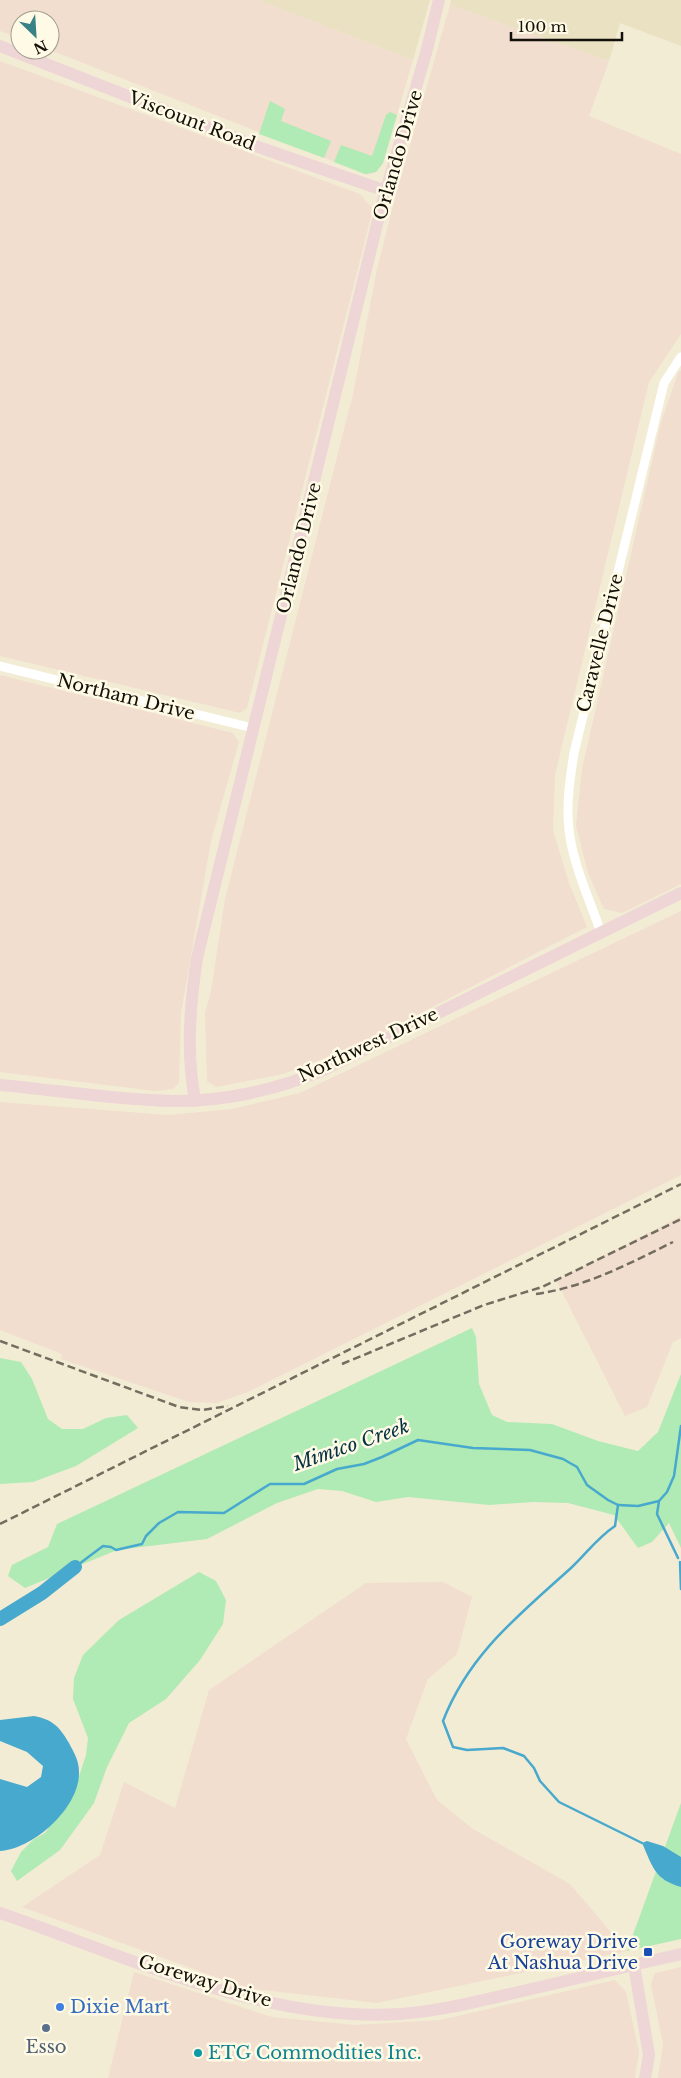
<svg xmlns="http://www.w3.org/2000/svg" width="681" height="2078" viewBox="0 0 681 2078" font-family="'Libre Baskerville',serif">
	<rect width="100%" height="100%" fill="#f3ecd4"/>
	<g fill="#e9e1c2">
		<polygon points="258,0 430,0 413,60"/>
		<polygon points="451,0 681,0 681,46 620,23 609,61 450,5"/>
	</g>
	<g fill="#f1dece">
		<polygon points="0,0 258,0 413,60 383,163 376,172 368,175 50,50 50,20 20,20 20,38 0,31"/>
		<polygon points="450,5 609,61 589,116 681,154 681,334 649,382 555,775 553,830 569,883 587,927 355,1047 283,1074 216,1087 207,1081 205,1013 211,991 225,899 353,394 377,269 395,198"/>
		<polygon points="0,61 360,194 373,209 247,708 240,713 0,656"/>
		<polygon points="681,370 681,884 622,913 604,909 588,873 576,826 582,769 661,422 678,373"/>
		<polygon points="0,675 233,733 239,742 211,841 181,1013 179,1083 173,1089 155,1091 0,1072"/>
		<polygon points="681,911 681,1175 248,1392 217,1403 189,1402 61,1359 62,1354 0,1330 0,1102 168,1115 232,1109 300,1093"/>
		<polygon points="681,1216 681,1338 673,1342 647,1407 625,1416 556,1280"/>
		<polygon points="443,1582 472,1597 457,1654 428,1679 406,1739 437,1800 473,1829 570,1884 627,1951 377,2003 246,1988 22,1907 100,1855 124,1782 175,1808 209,1690 366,1583"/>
		<polygon points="681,1967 681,2078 658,2078 663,2044 651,1984 655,1973"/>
		<polygon points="134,1972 272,2017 355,2025 440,2020 615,1980 626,1992 639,2051 635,2078 108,2078"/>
	</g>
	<g fill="#b0eab4">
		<polygon points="270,101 285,109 281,121 331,141 324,158 259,134"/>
		<polygon points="390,112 397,115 383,163 376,172 365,174 334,162 341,145 372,156 386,115"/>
		<polygon points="472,1328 476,1337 479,1384 492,1415 507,1422 552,1424 598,1441 638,1451 658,1432 681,1374 681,1548 669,1523 652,1542 638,1548 614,1515 568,1503 533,1502 489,1505 408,1497 376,1502 342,1491 318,1489 277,1503 207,1539 117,1550 25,1588 8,1576 12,1565 48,1547 57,1524"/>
		<polygon points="0,1358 21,1362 32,1379 48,1419 62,1429 83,1429 106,1418 127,1415 138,1428 76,1466 33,1482 0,1484"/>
		<polygon points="199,1572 216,1581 226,1600 223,1624 200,1660 166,1699 129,1723 107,1767 94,1803 60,1850 17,1881 11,1871 21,1852 34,1839 45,1833 73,1795 86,1755 88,1738 73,1699 74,1678 83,1655 119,1620"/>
		<polygon points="681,1803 681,1939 627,1951"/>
	</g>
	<g fill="#47a9cd">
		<path d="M 34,1716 C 53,1720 59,1726 69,1743 C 74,1753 79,1760 79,1772 C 80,1807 34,1849 0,1851 L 0,1779 L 27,1787 L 41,1777 L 43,1766 L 27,1752 L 0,1741 L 0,1720 Z"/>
		<path d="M 647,1841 L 663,1846 L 681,1857 L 681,1887 C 654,1879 653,1867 642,1843 Z"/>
	</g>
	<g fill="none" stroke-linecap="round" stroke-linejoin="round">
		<g stroke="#47a9cd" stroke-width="2.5">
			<polyline points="659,1501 657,1514 678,1558"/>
			<path d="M 618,1505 L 615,1526 C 597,1538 586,1554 571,1568 C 519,1615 469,1654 443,1721 L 453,1747 L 467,1750 L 503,1748 L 524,1756 L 534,1768 L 540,1781 L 559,1802 L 642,1843"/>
			<polyline points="680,1562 681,1589"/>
			<polyline points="75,1567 103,1546 111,1547 116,1550 142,1544 146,1536 159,1523 178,1512 224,1513 270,1484 304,1484 337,1469 364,1464 382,1457 418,1440 473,1448 530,1450 563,1459 577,1467 587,1485 608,1500 618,1505 638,1506 659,1501 667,1492 674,1476 681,1426"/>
		</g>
		<polyline stroke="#47a9cd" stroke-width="14" points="0,1619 42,1593 75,1567"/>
		<g stroke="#fff" stroke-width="9">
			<polyline points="0,666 253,728"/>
			<path d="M 601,933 C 590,900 573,865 569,830 C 566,805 570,778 574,753 L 664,383 L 681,357"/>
		</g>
		<g stroke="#eed5d6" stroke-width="12">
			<polyline points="0,46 261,148 386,191"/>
			<path d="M 0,1085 C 57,1090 115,1100 172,1101 C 221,1102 276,1090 321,1071 L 681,893"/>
			<path d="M 195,1100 C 186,1053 190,1005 197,958 L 382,204 L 426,53 L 439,0"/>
			<path d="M 0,1913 C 125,1956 266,2023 400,2014 C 442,2011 483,2000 523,1991 C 575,1979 628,1966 681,1954"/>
			<polyline points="634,1965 649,2055 645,2078"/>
		</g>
		<g stroke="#726d5f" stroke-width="2.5" stroke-dasharray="8 4" stroke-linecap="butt">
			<path d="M 536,1294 C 586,1287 628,1264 673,1242"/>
			<polyline points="0,1341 179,1407 202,1410 228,1406"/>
			<polyline points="342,1364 484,1305 542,1287 681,1219"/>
			<polyline points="0,1524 681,1184"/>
		</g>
	</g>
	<rect fill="#1a4fb4" stroke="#fffae6" stroke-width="2" x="643" y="1947" width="10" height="10" rx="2.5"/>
	<circle fill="#3f7fe0" stroke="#fffae6" stroke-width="2" cx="60" cy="2007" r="5"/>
	<circle fill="#5c6f8a" stroke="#fffae6" stroke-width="2" cx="46" cy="2028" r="5"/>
	<circle fill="#0f9aa8" stroke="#fffae6" stroke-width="2" cx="198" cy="2053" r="5"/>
	<g text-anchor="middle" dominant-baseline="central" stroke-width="5" stroke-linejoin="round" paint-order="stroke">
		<g font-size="18" fill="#121008" stroke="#fffae6">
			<text transform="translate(192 121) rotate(21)">Viscount Road</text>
			<text transform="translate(398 155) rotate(-74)">Orlando Drive</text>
			<text transform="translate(299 548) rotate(-76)">Orlando Drive</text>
			<text transform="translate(600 643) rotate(-76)">Caravelle Drive</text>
			<text transform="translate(126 697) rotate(14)">Northam Drive</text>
			<text transform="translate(368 1045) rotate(-25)">Northwest Drive</text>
			<text transform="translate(205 1981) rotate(17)">Goreway Drive</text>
		</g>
		<g font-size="18" fill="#164399" stroke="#fffae6" text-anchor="end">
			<text x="638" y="1942">Goreway Drive<tspan x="638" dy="21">At Nashua Drive</tspan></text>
		</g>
		<g font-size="18" fill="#366cbe" stroke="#fffae6" text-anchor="start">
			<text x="70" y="2007">Dixie Mart</text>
		</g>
		<g font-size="18" fill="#4e5e75" stroke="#fffae6">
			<text x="46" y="2047">Esso</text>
		</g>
		<g font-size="18" fill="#0d838f" stroke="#fffae6" text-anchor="start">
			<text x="208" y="2053">ETG Commodities Inc.</text>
		</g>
		<g font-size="19" font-style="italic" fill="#033141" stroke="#fffae6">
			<text transform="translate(351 1445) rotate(-19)">Mimico Creek</text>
		</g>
	</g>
	<g transform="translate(35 35) rotate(155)"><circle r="24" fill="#fffae6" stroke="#a09c8d"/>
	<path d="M0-4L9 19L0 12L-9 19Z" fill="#388185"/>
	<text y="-8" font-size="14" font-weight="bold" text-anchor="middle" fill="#121008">N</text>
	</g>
	<path d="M511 32v8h111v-8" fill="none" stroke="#121008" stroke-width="2.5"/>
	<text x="518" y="32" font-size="15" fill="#121008" stroke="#fffae6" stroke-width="4" paint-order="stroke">100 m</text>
</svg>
